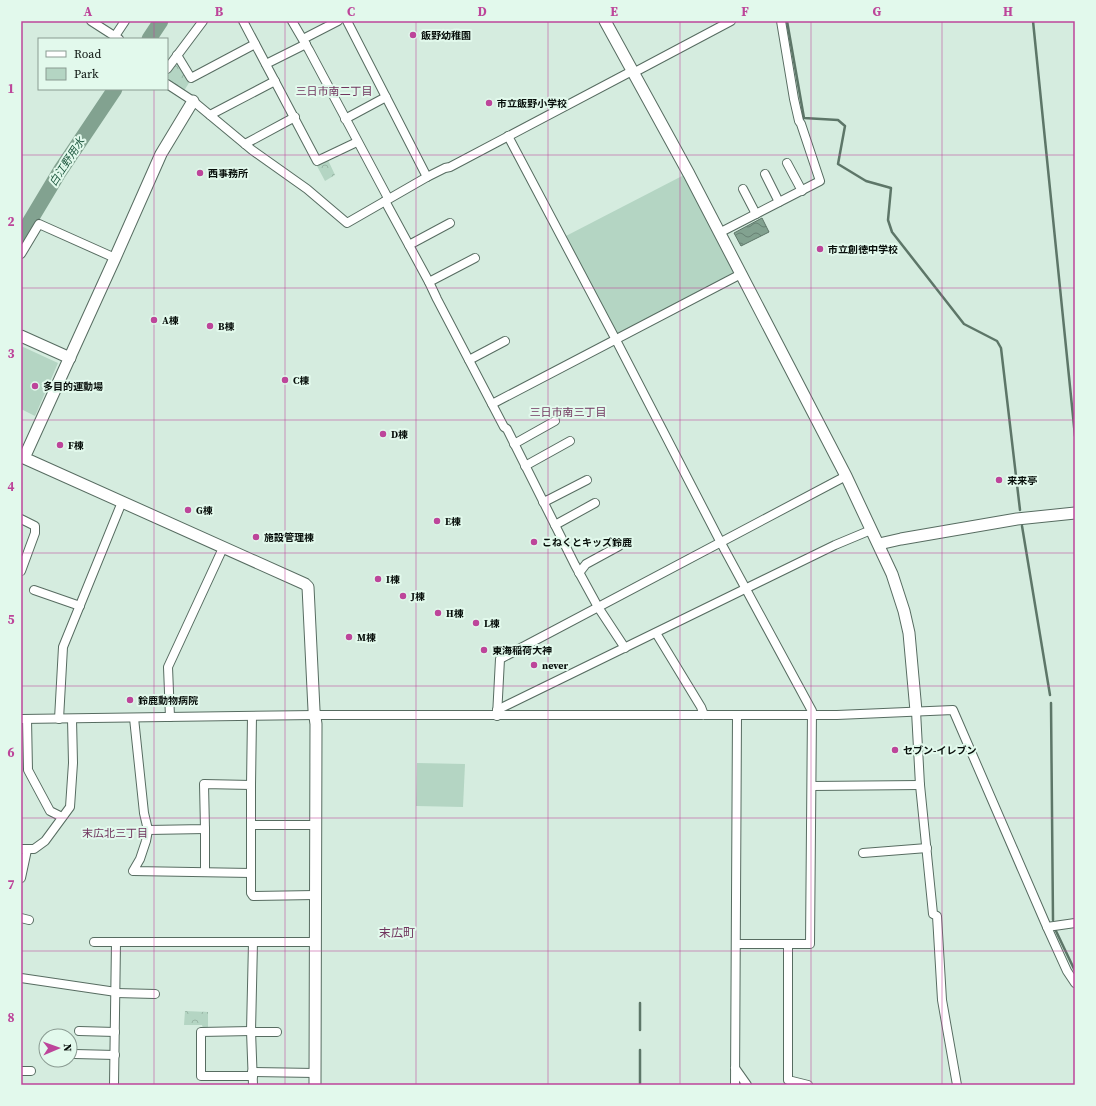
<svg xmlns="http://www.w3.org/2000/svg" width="1096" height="1106" viewBox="0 0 1096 1106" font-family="'Source Serif 4','Noto Sans JP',serif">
	<defs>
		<pattern id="forest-crowns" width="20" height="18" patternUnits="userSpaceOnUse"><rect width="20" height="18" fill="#b4d5c3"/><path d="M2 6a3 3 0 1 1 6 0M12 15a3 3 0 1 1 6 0" fill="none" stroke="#99b6a6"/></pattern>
		<pattern id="water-waves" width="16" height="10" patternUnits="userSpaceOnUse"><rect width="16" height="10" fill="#82a290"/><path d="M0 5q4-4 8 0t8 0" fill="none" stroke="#688274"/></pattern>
	</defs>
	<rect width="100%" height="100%" fill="#d5ecdf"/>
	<g fill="#b4d5c3">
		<polygon points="684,175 736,273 615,336 564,237"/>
		<polygon points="21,346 58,363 35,416 21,409"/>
		<polygon points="417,763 465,764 463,807 416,806"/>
	</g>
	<g fill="url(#forest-crowns)">
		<polygon points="176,65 181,65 190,81 184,91 169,82 168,75"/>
		<polygon points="328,160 335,175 325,181 317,166"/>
		<polygon points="185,1011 208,1012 208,1028 203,1028 202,1025 184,1025"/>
	</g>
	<polygon fill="url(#water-waves)" stroke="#5d7668" points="762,218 769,232 741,246 734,233"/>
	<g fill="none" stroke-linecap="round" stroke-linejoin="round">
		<g stroke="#5d7668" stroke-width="2.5">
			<polyline points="787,21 804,118 838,120 845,126 838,164 866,181 891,188 888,220 892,232 964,324 997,341 1001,348 1020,510"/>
			<polyline points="1033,21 1075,436"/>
			<polyline points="1022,526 1050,695"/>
			<polyline points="1051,703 1053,920"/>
			<polyline points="1056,931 1075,971"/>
			<polyline points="640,1030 640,1003"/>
			<polyline points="640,1085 640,1050"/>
		</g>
		<g stroke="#82a290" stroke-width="15">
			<polyline points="149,39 161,21"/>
			<polyline points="21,236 60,171 115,89"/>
		</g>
		<defs>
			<g id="street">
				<polyline points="91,21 119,39"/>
				<polyline points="243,21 317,161 357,142"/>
				<polyline points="292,21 309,50 388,198"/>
				<polyline points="347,21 427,177"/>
				<polyline points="115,36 125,21"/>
				<polyline points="303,39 338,21"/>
				<polyline points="177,55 191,78 255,44"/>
				<polyline points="266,64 306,44"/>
				<polyline points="167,69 203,21"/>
				<polyline points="633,73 731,21"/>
				<polyline points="167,84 193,101 252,150 307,189 347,223 427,177 445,168 450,167 632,71"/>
				<polyline points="210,115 275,81"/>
				<polyline points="345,119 386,97"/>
				<polyline points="508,136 616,340 721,543 812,711 810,944 736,944"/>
				<polyline points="245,144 295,117"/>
				<polyline points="787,163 802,191"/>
				<polyline points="765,174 779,202"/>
				<polyline points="743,189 756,214"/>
				<polyline points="385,201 429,282 437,299 504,427 507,429 575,565 598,607 625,648"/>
				<polyline points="719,233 820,181 801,124 799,121 794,99 781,21"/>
				<polyline points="409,245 450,223"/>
				<polyline points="21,254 39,224 115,258"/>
				<polyline points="429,282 475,258"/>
				<polyline points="469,360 505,341"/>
				<polyline points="492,404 741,274"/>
				<polyline points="514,444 555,421"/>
				<polyline points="525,466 570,441"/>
				<polyline points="543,502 548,500 587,480"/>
				<polyline points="21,519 35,526 35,533 21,571"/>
				<polyline points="555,525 595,503"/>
				<polyline points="579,573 586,564 619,546"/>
				<polyline points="34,590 80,606"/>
				<polyline points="656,633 701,707 704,715"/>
				<polyline points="497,710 835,545 871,530"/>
				<polyline points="916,711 920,785 933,914 937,916 942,1000 957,1085"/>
				<polyline points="497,716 500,659 846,476"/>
				<polyline points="170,717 168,667 223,548"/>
				<polyline points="134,718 144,813 148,830 146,841 140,859 133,871 251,873 251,785 204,784 205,829 148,830"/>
				<polyline points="21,719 315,715 837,715 953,710 1047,927 1067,971 1075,983"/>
				<polyline points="27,719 28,770 50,811 62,817"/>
				<polyline points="59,719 63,647 122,502"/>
				<polyline points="251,785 252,716"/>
				<polyline points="812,786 920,785"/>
				<polyline points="251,825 315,825"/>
				<polyline points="205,829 205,872"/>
				<polyline points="21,849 34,849 45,841 70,807 73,763 72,719"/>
				<polyline points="863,853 927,848"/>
				<polyline points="251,873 251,893 253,896 315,895"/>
				<polyline points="21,878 27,850"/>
				<polyline points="21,918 29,920"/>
				<polyline points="1047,927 1075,923"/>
				<polyline points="94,942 116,942"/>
				<polyline points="253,942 251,1031 253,1085"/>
				<polyline points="788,944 788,1080 808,1085"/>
				<polyline points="21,978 116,992"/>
				<polyline points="116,993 155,994"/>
				<polyline points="79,1031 115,1032"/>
				<polyline points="251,1031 201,1032 201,1076 253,1076"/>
				<polyline points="252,1032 277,1032"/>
				<polyline points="75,1054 115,1055"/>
				<polyline points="735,1068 747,1085"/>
				<polyline points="21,1071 31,1071"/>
				<polyline points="252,1072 315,1073"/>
				<polyline points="114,1085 116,942 315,942"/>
				<polyline points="735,1085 737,715"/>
			</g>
			<g id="secondary">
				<polyline points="605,21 689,174 741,274 846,476 892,574 904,611 909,633 916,711"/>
				<polyline points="193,101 161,154 115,258 24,458 305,584 308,587 314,710 316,724 315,1085"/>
				<polyline points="21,336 70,358"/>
				<polyline points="879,544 901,539 1017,519 1075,513"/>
			</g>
		</defs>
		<use href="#street" stroke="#576c61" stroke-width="10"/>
		<use href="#secondary" stroke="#576c61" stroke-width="13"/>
		<use href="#street" stroke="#fff" stroke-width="8"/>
		<use href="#secondary" stroke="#fff" stroke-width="11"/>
	</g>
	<path fill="none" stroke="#bd459a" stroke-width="1" stroke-opacity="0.55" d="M 154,21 L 154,39M 285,21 L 285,1085M 416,21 L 416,1085M 548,21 L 548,1085M 680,21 L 680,1085M 811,21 L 811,1085M 942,21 L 942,1085M 154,89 L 154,1085M 21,155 L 1075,155M 21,288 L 1075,288M 21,420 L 1075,420M 21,553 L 1075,553M 21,686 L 1075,686M 21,818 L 1075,818M 21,951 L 1075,951"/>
	<g fill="#bd459a" stroke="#e2f9ec" stroke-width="1.5">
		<circle cx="413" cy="35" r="4"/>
		<circle cx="489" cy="103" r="4"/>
		<circle cx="200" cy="173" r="4"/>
		<circle cx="820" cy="249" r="4"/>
		<circle cx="154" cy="320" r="4"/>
		<circle cx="210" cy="326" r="4"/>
		<circle cx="285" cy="380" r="4"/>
		<circle cx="35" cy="386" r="4"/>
		<circle cx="383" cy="434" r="4"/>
		<circle cx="60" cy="445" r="4"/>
		<circle cx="999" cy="480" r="4"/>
		<circle cx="188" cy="510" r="4"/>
		<circle cx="437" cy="521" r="4"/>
		<circle cx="256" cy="537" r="4"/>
		<circle cx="534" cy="542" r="4"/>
		<circle cx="378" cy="579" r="4"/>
		<circle cx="403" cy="596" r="4"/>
		<circle cx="438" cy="613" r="4"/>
		<circle cx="476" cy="623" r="4"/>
		<circle cx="349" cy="637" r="4"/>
		<circle cx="484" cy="650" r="4"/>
		<circle cx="534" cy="665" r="4"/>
		<circle cx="130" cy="700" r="4"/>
		<circle cx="895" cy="750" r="4"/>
	</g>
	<g text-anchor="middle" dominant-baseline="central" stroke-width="4" stroke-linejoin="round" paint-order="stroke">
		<g font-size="10" font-weight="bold" fill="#070e0a" stroke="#e2f9ec" text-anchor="start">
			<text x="421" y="35">飯野幼稚園</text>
			<text x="497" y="103">市立飯野小学校</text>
			<text x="208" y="173">西事務所</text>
			<text x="828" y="249">市立創徳中学校</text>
			<text x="162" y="320">A棟</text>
			<text x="218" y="326">B棟</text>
			<text x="293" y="380">C棟</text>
			<text x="43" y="386">多目的運動場</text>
			<text x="391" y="434">D棟</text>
			<text x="68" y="445">F棟</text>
			<text x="1007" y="480">来来亭</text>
			<text x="196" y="510">G棟</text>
			<text x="445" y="521">E棟</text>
			<text x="264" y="537">施設管理棟</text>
			<text x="542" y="542">こねくとキッズ鈴鹿</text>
			<text x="386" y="579">I棟</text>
			<text x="411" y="596">J棟</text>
			<text x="446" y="613">H棟</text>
			<text x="484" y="623">L棟</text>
			<text x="357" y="637">M棟</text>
			<text x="492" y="650">東海稲荷大神</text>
			<text x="542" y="665">never</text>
			<text x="138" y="700">鈴鹿動物病院</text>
			<text x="903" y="750">セブン-イレブン</text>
		</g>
		<g font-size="11" fill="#70345d" stroke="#e2f9ec">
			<text x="334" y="91">三日市南二丁目</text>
			<text x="568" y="412">三日市南三丁目</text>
			<text x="115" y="833">末広北三丁目</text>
		</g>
		<g font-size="11" font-style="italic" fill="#205940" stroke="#e2f9ec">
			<text transform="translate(67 162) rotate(-57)">白江野用水</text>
		</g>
		<g font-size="12" fill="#70345d" stroke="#e2f9ec">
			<text x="397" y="933">末広町</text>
		</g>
	</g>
	<rect width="1096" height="1106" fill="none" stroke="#e2f9ec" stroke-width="44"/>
	<rect x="38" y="38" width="130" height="52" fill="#e2f9ec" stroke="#8a9b92"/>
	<rect x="46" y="51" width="20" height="6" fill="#ffffff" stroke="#8a9b92"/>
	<text x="74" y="58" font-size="12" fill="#070e0a">Road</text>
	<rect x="46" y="68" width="20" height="12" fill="#b4d5c3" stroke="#8a9b92"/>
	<text x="74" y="78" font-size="12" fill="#070e0a">Park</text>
	<g transform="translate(58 1048) rotate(88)"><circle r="19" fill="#e2f9ec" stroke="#8a9b92"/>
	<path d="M0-3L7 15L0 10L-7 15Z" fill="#bd459a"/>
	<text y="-6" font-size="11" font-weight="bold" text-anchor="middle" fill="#070e0a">N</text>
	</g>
	<rect x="22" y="22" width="1052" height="1062" fill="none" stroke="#bd459a" stroke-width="1.5"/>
	<g font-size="13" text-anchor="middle" font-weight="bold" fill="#bd459a">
		<text x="88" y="16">A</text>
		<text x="219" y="16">B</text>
		<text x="351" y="16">C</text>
		<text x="482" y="16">D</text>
		<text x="614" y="16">E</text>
		<text x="745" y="16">F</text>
		<text x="877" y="16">G</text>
		<text x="1008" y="16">H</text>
		<text x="11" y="93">1</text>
		<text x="11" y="226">2</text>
		<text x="11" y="358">3</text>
		<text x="11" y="491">4</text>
		<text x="11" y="624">5</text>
		<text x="11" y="757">6</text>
		<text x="11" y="889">7</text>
		<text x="11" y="1022">8</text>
	</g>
</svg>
